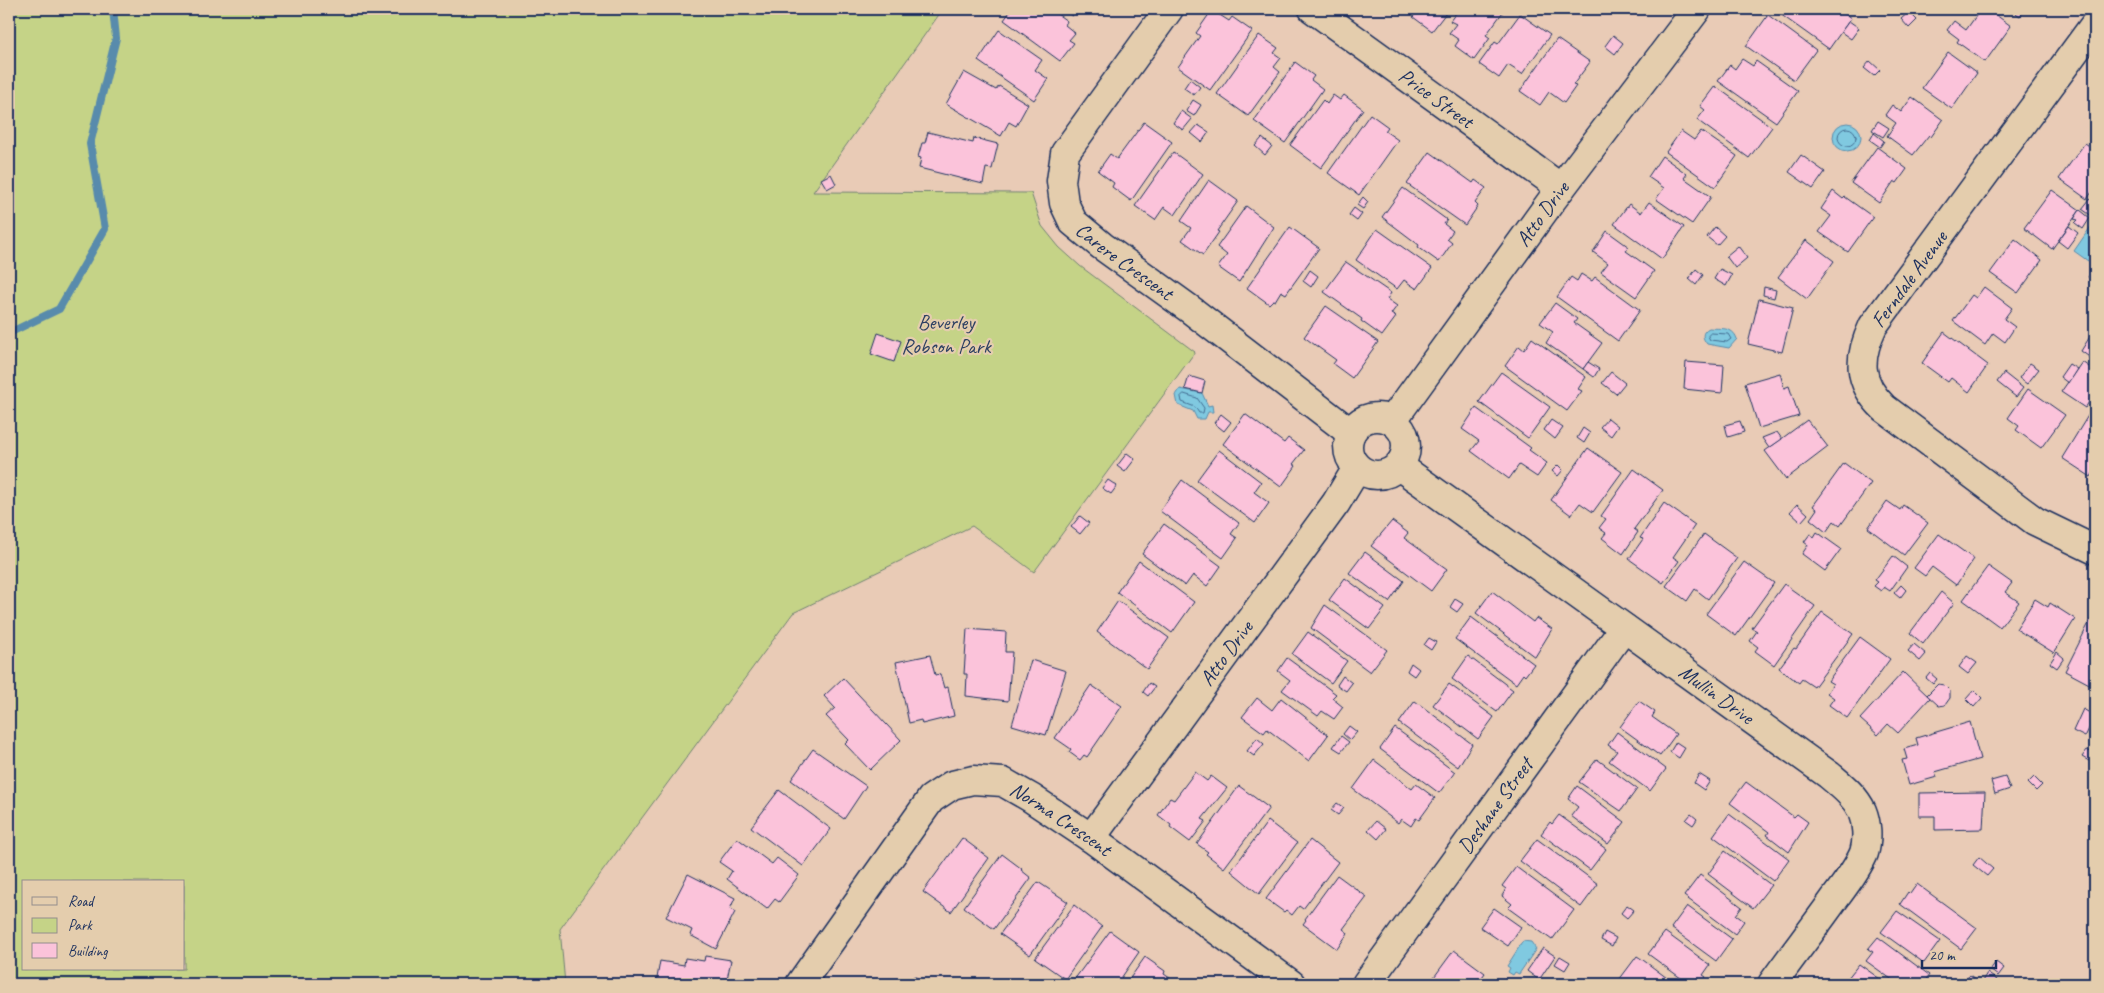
<svg xmlns="http://www.w3.org/2000/svg" width="2104" height="993" viewBox="0 0 2104 993" font-family="Caveat,sans-serif">
	<rect width="100%" height="100%" fill="#e9cbb6"/>
	<filter id="ink" filterUnits="userSpaceOnUse"><feTurbulence type="fractalNoise" baseFrequency=".02" numOctaves="2"/><feDisplacementMap in="SourceGraphic" scale="10" xChannelSelector="R" yChannelSelector="G"/><feConvolveMatrix kernelMatrix="1 2 1 2 8 2 1 2 1" color-interpolation-filters="sRGB"/></filter>
	<g filter="url(#ink)">
		<path fill="#c5d387" stroke="#708172" fill-rule="evenodd" d="M 9,9 L 943,9 L 813,192 L 1031,193 L 1042,226 L 1059,247 L 1080,266 L 1195,352 L 1034,572 L 972,526 L 793,613 L 560,929 L 565,984 L 9,984 ZM 24,882 L 184,882 L 184,969 L 24,969 Z"/>
		<g fill="#80c9e0" stroke="#588bac">
			<circle cx="1847" cy="137" r="14"/>
			<polygon points="2094,222 2095,250 2088,261 2074,251"/>
			<path d="M 1709,328 C 1720,329 1733,326 1737,339 L 1729,348 L 1707,344 C 1702,338 1701,332 1709,328 Z"/>
			<polygon points="1180,389 1202,393 1208,406 1212,405 1213,412 1208,412 1205,419 1197,419 1193,411 1178,405 1176,395"/>
			<polygon points="1523,941 1531,942 1536,949 1519,974 1515,972 1513,975 1508,972 1510,968 1507,966"/>
		</g>
		<g fill="none" stroke-linecap="round" stroke-linejoin="round">
			<g stroke="#436d92" stroke-width="1">
				<circle cx="1847" cy="137" r="9"/>
				<polygon points="1711,333 1728,334 1731,339 1727,342 1710,340 1708,336"/>
				<polygon points="1184,394 1197,398 1204,408 1203,413 1199,413 1195,407 1182,402 1181,397"/>
			</g>
			<polyline stroke="#588bac" stroke-width="8" points="9,333 59,309 105,229 90,144 116,38 113,9"/>
		</g>
		<g fill="#fbc3da" stroke="#1b2f5e">
			<polygon points="1012,9 1050,9 1067,21 1065,25 1075,33 1069,40 1074,43 1060,61 1004,20"/>
			<polygon points="1061,9 1077,9 1072,16"/>
			<polygon points="1419,9 1449,9 1432,31 1413,17"/>
			<polygon points="1459,9 1505,9 1486,35 1490,38 1474,60 1455,46 1459,40 1449,33 1456,24 1450,21"/>
			<polygon points="1773,9 1837,9 1851,18 1829,49"/>
			<polygon points="1981,9 1988,9 2011,26 1985,62 1957,42 1959,39 1947,30 1954,21 1966,30"/>
			<polygon points="2009,9 2026,9 2020,16"/>
			<polygon points="1212,10 1229,21 1232,17 1252,31 1210,90 1178,67 1200,36 1196,33"/>
			<polygon points="1909,12 1917,20 1909,28 1901,19"/>
			<polygon points="1520,14 1550,35 1522,74 1508,65 1499,78 1479,64 1495,42 1498,44"/>
			<polygon points="1768,15 1816,50 1794,80 1746,46"/>
			<polygon points="1849,21 1859,28 1851,39 1841,32"/>
			<polygon points="999,30 1042,60 1035,70 1048,79 1034,100 978,61"/>
			<polygon points="1259,35 1278,48 1274,53 1281,58 1274,67 1280,72 1248,116 1217,94"/>
			<polygon points="1613,35 1623,43 1615,54 1605,46"/>
			<polygon points="1557,39 1590,62 1573,85 1576,86 1564,103 1549,92 1540,105 1520,91"/>
			<polygon points="1948,52 1977,73 1952,109 1922,88"/>
			<polygon points="1742,59 1753,66 1756,61 1798,91 1776,122 1718,81 1730,65 1735,69"/>
			<polygon points="1870,61 1880,70 1874,76 1864,68"/>
			<polygon points="1295,62 1314,76 1311,80 1323,89 1285,143 1254,121"/>
			<polygon points="964,72 996,90 999,86 1028,104 1016,126 1009,122 1001,136 946,104"/>
			<polygon points="1190,79 1200,87 1194,95 1184,88"/>
			<polygon points="1715,86 1772,127 1749,158 1697,120 1705,110 1700,106"/>
			<polygon points="1333,95 1340,100 1344,95 1363,109 1321,168 1290,145 1323,100 1327,104"/>
			<polygon points="1912,97 1943,120 1931,137 1929,135 1913,155 1887,136 1896,123 1885,115 1892,105 1901,112"/>
			<polygon points="1193,100 1201,105 1194,116 1186,111"/>
			<polygon points="1181,111 1192,119 1183,130 1173,123"/>
			<polygon points="1370,114 1388,127 1385,131 1398,140 1359,195 1328,173"/>
			<polygon points="1878,121 1889,128 1883,137 1872,130"/>
			<polygon points="1144,122 1172,142 1131,201 1112,187 1114,183 1098,171 1110,154 1117,159"/>
			<polygon points="1198,125 1209,132 1202,142 1191,133"/>
			<polygon points="1681,131 1694,140 1701,131 1737,156 1715,187 1666,152"/>
			<polygon points="928,132 973,143 974,138 998,144 992,169 986,168 983,184 919,168 921,158 918,157 922,143 925,143"/>
			<polygon points="1874,133 1884,141 1880,147 1870,140"/>
			<polygon points="1262,138 1272,146 1265,155 1255,146"/>
			<polygon points="2085,143 2095,150 2095,188 2087,199 2059,179"/>
			<polygon points="1877,147 1907,169 1897,183 1894,181 1879,203 1851,183"/>
			<polygon points="1173,152 1203,174 1175,215 1164,207 1155,220 1135,206"/>
			<polygon points="1430,152 1473,183 1475,180 1486,188 1475,203 1478,206 1465,225 1407,184"/>
			<polygon points="1801,155 1825,172 1813,189 1789,172"/>
			<polygon points="1662,156 1687,174 1684,178 1711,197 1692,224 1656,199 1664,188 1648,177"/>
			<polygon points="831,174 836,184 827,189 821,179"/>
			<polygon points="1209,180 1238,201 1217,231 1219,232 1203,255 1182,240 1191,228 1181,221"/>
			<polygon points="1403,188 1447,220 1444,224 1453,231 1447,239 1452,243 1439,262 1418,247 1419,245 1382,217"/>
			<polygon points="2052,190 2080,210 2052,249 2024,228"/>
			<polygon points="1833,191 1843,199 1845,197 1873,217 1848,252 1819,232 1831,216 1821,209"/>
			<polygon points="1363,197 1368,202 1363,209 1357,205"/>
			<polygon points="2090,199 2095,203 2095,211 2092,216 2082,209"/>
			<polygon points="1649,202 1684,227 1662,259 1614,224 1629,204 1641,213"/>
			<polygon points="1246,206 1274,227 1239,282 1218,267 1227,255 1217,247"/>
			<polygon points="1354,208 1362,214 1357,221 1349,215"/>
			<polygon points="2080,210 2090,218 2083,229 2075,223 2078,220 2074,219"/>
			<polygon points="2069,226 2078,233 2067,248 2058,241"/>
			<polygon points="1290,227 1319,248 1286,294 1281,291 1275,301 1273,300 1269,304 1247,288"/>
			<polygon points="1715,227 1725,236 1717,245 1707,237"/>
			<polygon points="1377,229 1432,268 1417,289 1404,280 1397,289 1356,260"/>
			<polygon points="1607,231 1629,247 1626,251 1654,271 1636,297 1601,272 1608,263 1593,252"/>
			<polygon points="2015,239 2042,260 2018,293 1990,273"/>
			<polygon points="1806,240 1834,261 1807,299 1778,277"/>
			<polygon points="1738,246 1747,258 1735,268 1726,256"/>
			<polygon points="1346,262 1391,293 1387,299 1397,306 1391,314 1396,317 1382,336 1361,321 1362,319 1324,292"/>
			<polygon points="2095,268 2095,284 2088,277"/>
			<polygon points="1696,269 1703,275 1696,285 1689,279"/>
			<polygon points="1720,269 1732,275 1726,286 1714,279"/>
			<polygon points="1310,270 1318,276 1311,287 1303,281"/>
			<polygon points="1581,274 1592,281 1595,277 1640,310 1618,341 1557,297 1571,277 1577,281"/>
			<polygon points="1764,287 1776,290 1774,298 1763,295"/>
			<polygon points="1984,287 2012,308 2004,319 2015,327 2005,342 1993,333 1985,345 1953,321 1972,295 1976,298"/>
			<polygon points="1759,299 1793,308 1782,352 1748,344"/>
			<polygon points="1555,303 1577,319 1574,323 1602,343 1583,369 1546,343 1553,332 1540,323"/>
			<polygon points="1326,306 1378,342 1352,378 1333,364 1336,360 1304,337"/>
			<polygon points="1944,332 1988,365 1969,392 1951,378 1948,382 1922,363"/>
			<polygon points="878,333 901,341 894,362 871,354"/>
			<polygon points="2091,335 2095,338 2095,361 2081,351"/>
			<polygon points="1532,338 1586,377 1578,389 1582,391 1567,411 1505,366 1519,346 1524,350"/>
			<polygon points="1588,362 1599,369 1594,377 1583,369"/>
			<polygon points="1686,362 1724,365 1722,393 1684,389"/>
			<polygon points="2082,362 2095,371 2095,393 2085,408 2061,392"/>
			<polygon points="2030,363 2039,369 2027,384 2019,378"/>
			<polygon points="2069,364 2077,369 2068,383 2060,377"/>
			<polygon points="1501,372 1550,407 1528,438 1479,402"/>
			<polygon points="1611,372 1625,383 1616,394 1602,383"/>
			<polygon points="1780,373 1784,388 1789,386 1799,416 1759,428 1745,383"/>
			<polygon points="2004,373 2023,388 2016,397 1997,382"/>
			<polygon points="1189,376 1205,381 1202,393 1185,389"/>
			<polygon points="2028,389 2065,415 2041,448 2016,430 2019,426 2008,418"/>
			<polygon points="1476,408 1531,448 1529,450 1547,463 1537,477 1519,465 1509,479 1471,451 1479,441 1462,429"/>
			<polygon points="1221,414 1231,422 1224,431 1214,423"/>
			<polygon points="1245,414 1284,443 1288,438 1304,450 1293,464 1296,466 1281,487 1223,444"/>
			<polygon points="2089,414 2095,418 2095,470 2091,477 2062,458"/>
			<polygon points="1608,418 1618,426 1611,436 1600,427"/>
			<polygon points="1551,420 1563,428 1555,439 1544,430"/>
			<polygon points="1807,420 1828,447 1786,479 1765,451"/>
			<polygon points="1740,421 1744,432 1728,437 1725,425"/>
			<polygon points="1583,428 1590,433 1584,443 1577,438"/>
			<polygon points="1777,432 1782,439 1769,448 1762,438"/>
			<polygon points="1588,448 1622,472 1593,512 1580,503 1571,515 1551,500"/>
			<polygon points="1219,450 1261,482 1254,492 1269,503 1255,523 1197,480"/>
			<polygon points="1127,453 1135,459 1125,472 1117,466"/>
			<polygon points="1844,463 1871,483 1840,526 1834,521 1826,532 1810,519 1817,509 1813,506"/>
			<polygon points="1558,465 1563,470 1558,476 1552,471"/>
			<polygon points="1634,469 1663,490 1634,529 1638,532 1623,554 1602,538 1606,533 1599,528 1606,519 1601,516"/>
			<polygon points="1108,480 1117,486 1111,494 1102,488"/>
			<polygon points="1182,480 1239,523 1231,534 1237,538 1223,558 1160,511"/>
			<polygon points="1887,501 1900,510 1903,505 1928,523 1904,555 1868,528"/>
			<polygon points="1664,503 1695,525 1673,557 1679,561 1663,583 1629,559 1643,539 1640,538"/>
			<polygon points="1797,504 1808,514 1801,522 1790,512"/>
			<polygon points="1080,516 1089,523 1080,534 1071,527"/>
			<polygon points="1392,521 1408,533 1404,538 1447,569 1431,591 1371,546"/>
			<polygon points="1164,524 1221,566 1207,586 1193,575 1185,586 1142,554"/>
			<polygon points="1817,532 1841,549 1825,571 1802,554 1808,545 1804,542 1810,534 1814,537"/>
			<polygon points="1704,534 1737,558 1708,599 1695,589 1687,601 1666,586"/>
			<polygon points="1939,534 1974,559 1956,585 1932,567 1925,576 1914,568"/>
			<polygon points="1365,552 1404,581 1389,602 1349,573"/>
			<polygon points="1893,556 1907,567 1890,591 1884,587 1881,591 1874,586 1878,582 1875,580"/>
			<polygon points="1139,561 1194,602 1172,633 1117,592"/>
			<polygon points="1744,562 1774,583 1736,636 1706,614"/>
			<polygon points="1988,566 2012,583 2005,592 2019,602 2000,627 1963,600"/>
			<polygon points="1345,578 1385,608 1369,629 1329,600"/>
			<polygon points="1784,584 1815,606 1774,665 1755,651 1758,647 1750,641 1757,631 1752,628"/>
			<polygon points="1901,585 1906,590 1900,598 1894,593"/>
			<polygon points="1492,591 1533,622 1536,618 1552,629 1535,657 1476,613"/>
			<polygon points="1941,592 1954,603 1923,644 1910,633"/>
			<polygon points="1455,599 1463,604 1457,612 1450,607"/>
			<polygon points="2035,599 2048,607 2050,603 2075,619 2054,653 2016,629"/>
			<polygon points="1118,601 1169,638 1147,669 1097,632"/>
			<polygon points="1325,605 1387,650 1370,672 1311,628"/>
			<polygon points="1822,612 1853,634 1814,687 1802,679 1799,683 1779,668 1794,648 1796,649"/>
			<polygon points="1471,617 1534,664 1525,676 1523,674 1516,684 1455,639"/>
			<polygon points="2092,617 2095,618 2095,687 2065,671"/>
			<polygon points="967,629 1006,632 1005,652 1012,652 1008,701 966,696 967,674 964,674"/>
			<polygon points="1308,632 1347,661 1331,683 1292,654"/>
			<polygon points="1860,637 1890,659 1847,718 1829,705 1834,698 1827,693 1833,684 1828,681"/>
			<polygon points="1429,638 1436,642 1431,650 1424,645"/>
			<polygon points="1914,644 1926,654 1920,661 1908,651"/>
			<polygon points="2057,652 2064,658 2057,668 2050,663"/>
			<polygon points="930,655 935,675 940,674 944,688 948,687 954,716 922,724 921,720 909,723 896,662"/>
			<polygon points="1468,656 1513,690 1497,712 1452,679"/>
			<polygon points="1967,656 1977,663 1968,674 1959,667"/>
			<polygon points="1287,658 1336,694 1332,698 1343,707 1334,719 1322,711 1318,716 1282,690 1290,680 1278,671"/>
			<polygon points="1031,660 1066,671 1046,735 1012,725"/>
			<polygon points="1411,663 1419,669 1414,676 1407,671"/>
			<polygon points="1903,672 1930,698 1898,733 1888,724 1878,735 1860,719"/>
			<polygon points="1930,673 1937,679 1933,684 1926,678"/>
			<polygon points="1343,676 1352,683 1346,691 1337,685"/>
			<polygon points="843,678 901,740 870,770 845,744 849,740 826,716 835,708 824,696"/>
			<polygon points="1149,683 1155,687 1148,696 1143,692"/>
			<polygon points="1449,684 1494,717 1478,739 1433,705"/>
			<polygon points="1938,684 1944,685 1950,691 1950,698 1945,705 1939,706 1927,695"/>
			<polygon points="1091,685 1122,706 1087,757 1084,755 1080,760 1069,752 1071,749 1055,738"/>
			<polygon points="1974,690 1982,698 1974,707 1966,699"/>
			<polygon points="1257,698 1272,710 1281,698 1328,735 1309,761 1267,729 1264,733 1242,717"/>
			<polygon points="1415,701 1472,744 1458,767 1399,723"/>
			<polygon points="1639,701 1655,712 1652,717 1676,734 1660,756 1620,727"/>
			<polygon points="2083,709 2095,716 2085,737 2073,731"/>
			<polygon points="1970,722 1980,759 1935,772 1937,777 1909,785 1902,760 1907,759 1904,749 1918,745 1916,738"/>
			<polygon points="1349,726 1357,732 1350,740 1343,734"/>
			<polygon points="1395,728 1455,772 1439,793 1380,749"/>
			<polygon points="1617,732 1666,769 1650,791 1609,761 1617,751 1608,745"/>
			<polygon points="1341,736 1349,742 1341,752 1333,747"/>
			<polygon points="1257,738 1264,744 1254,756 1247,751"/>
			<polygon points="1676,742 1685,748 1679,758 1670,752"/>
			<polygon points="813,749 866,786 844,819 791,780"/>
			<polygon points="2087,750 2094,754 2089,761 2082,757"/>
			<polygon points="1597,759 1637,789 1621,811 1579,782"/>
			<polygon points="1374,760 1412,789 1416,784 1435,798 1419,820 1416,818 1411,826 1401,819 1398,823 1353,789"/>
			<polygon points="1195,772 1207,781 1211,776 1227,788 1202,819 1206,821 1190,842 1170,827 1171,825 1158,815 1170,798 1174,800"/>
			<polygon points="1699,774 1710,781 1704,790 1694,783"/>
			<polygon points="2005,777 2010,789 1995,794 1991,781"/>
			<polygon points="2034,777 2042,785 2036,791 2028,783"/>
			<polygon points="1746,782 1794,817 1797,814 1808,822 1789,852 1767,835 1769,832 1730,803"/>
			<polygon points="1239,786 1269,808 1224,868 1206,854 1208,852 1197,844"/>
			<polygon points="1577,786 1625,822 1608,844 1571,816 1578,807 1568,799"/>
			<polygon points="779,790 831,829 803,866 751,827"/>
			<polygon points="1985,792 1983,829 1935,830 1935,816 1919,816 1919,793"/>
			<polygon points="1337,803 1344,808 1338,815 1331,810"/>
			<polygon points="1691,814 1697,819 1693,825 1686,820"/>
			<polygon points="1729,814 1789,859 1773,881 1713,836"/>
			<polygon points="1559,815 1606,849 1590,870 1541,834 1550,822 1552,824"/>
			<polygon points="1268,821 1297,843 1259,894 1231,871"/>
			<polygon points="1376,821 1386,829 1378,839 1368,830"/>
			<polygon points="737,838 772,864 777,858 799,875 779,902 775,899 767,909 727,879 732,871 719,862"/>
			<polygon points="962,838 989,858 951,912 923,892"/>
			<polygon points="1537,839 1598,884 1581,907 1520,861"/>
			<polygon points="1310,840 1338,862 1303,909 1299,906 1292,915 1286,910 1284,912 1266,899"/>
			<polygon points="1725,851 1771,885 1753,908 1708,874"/>
			<polygon points="1002,854 1022,869 1021,870 1031,878 994,929 964,907"/>
			<polygon points="1979,857 1993,869 1987,876 1973,865"/>
			<polygon points="1516,867 1574,910 1552,940 1508,908 1512,904 1502,896 1506,889 1502,886"/>
			<polygon points="688,874 735,898 730,909 735,912 716,949 690,935 692,930 666,917"/>
			<polygon points="1337,875 1367,897 1343,929 1348,933 1337,949 1303,924 1306,920 1305,919"/>
			<polygon points="1700,875 1742,907 1736,915 1744,921 1735,934 1684,896"/>
			<polygon points="1038,882 1068,902 1030,955 1000,934"/>
			<polygon points="1917,884 1977,928 1961,949 1900,904 1908,892 1910,894"/>
			<polygon points="1074,905 1102,927 1065,979 1035,958"/>
			<polygon points="1627,905 1634,910 1627,918 1621,913"/>
			<polygon points="1687,906 1732,939 1716,961 1671,928"/>
			<polygon points="1494,908 1521,927 1508,946 1480,927"/>
			<polygon points="1897,911 1940,941 1924,963 1881,932"/>
			<polygon points="1110,931 1139,952 1117,984 1071,984"/>
			<polygon points="1605,932 1616,938 1612,946 1601,940"/>
			<polygon points="1665,932 1710,965 1703,975 1706,977 1701,984 1689,984 1648,954"/>
			<polygon points="1878,937 1929,975 1923,984 1898,984 1866,961 1873,952 1868,949"/>
			<polygon points="1543,948 1555,956 1539,980 1527,971"/>
			<polygon points="1454,950 1485,973 1477,984 1429,984"/>
			<polygon points="705,956 731,960 726,984 656,984 660,961 684,965 685,958 704,961"/>
			<polygon points="1560,956 1570,962 1565,970 1555,964"/>
			<polygon points="1637,956 1643,960 1675,984 1616,984"/>
			<polygon points="1145,957 1165,971 1164,974 1174,981 1171,984 1126,984"/>
			<polygon points="1996,962 2004,968 1998,976 1990,970"/>
			<polygon points="1859,964 1887,984 1843,984"/>
			<polygon points="1987,973 1997,980 1994,984 1981,983"/>
			<polygon points="1970,975 1977,981 1974,984 1968,984 1964,981"/>
			<polygon points="914,976 925,984 908,984"/>
			<polygon points="2045,978 2054,984 2041,984"/>
		</g>
		<g fill="none" stroke-linecap="round" stroke-linejoin="round">
			<defs>
				<g id="minor">
					<path id="s1" d="M 1169,9 L 1065,153 L 1061,181 L 1064,203 L 1073,222 L 1102,246 L 1191,310 L 1351,433"/>
					<path id="s2" d="M 1313,9 L 1561,188"/>
					<path d="M 2095,24 L 1873,326 C 1858,358 1857,382 1884,408 L 2035,521 L 2095,550"/>
					<circle cx="1377" cy="446" r="29"/>
					<path id="s3" d="M 1392,421 L 1552,200 L 1697,9"/>
					<path id="s4" d="M 1399,466 L 1829,775 C 1842,786 1855,796 1862,811 C 1867,823 1868,840 1864,853 C 1857,870 1844,886 1833,901 C 1813,929 1792,956 1772,984"/>
					<path id="s5" d="M 1091,838 L 1336,503 L 1357,468"/>
					<path id="s6" d="M 800,984 L 931,799 L 952,785 L 973,780 L 1003,782 L 1031,798 L 1091,838 L 1291,984"/>
					<path id="s7" d="M 1366,984 L 1624,628"/>
				</g>
			</defs>
			<use href="#minor" stroke="#1b2f5e" stroke-width="31"/>
			<use href="#minor" stroke="#e4cdad" stroke-width="28"/>
		</g>
	</g>
	<g text-anchor="middle" dominant-baseline="central" stroke-width="4.5" stroke-linejoin="round" paint-order="stroke">
		<g font-size="21" fill="#1b2f5e" stroke="#e4cdad">
			<text stroke="none"><textPath href="#s2" startOffset="152">Price Street</textPath></text>
			<text stroke="none"><textPath href="#s3" startOffset="256">Atto Drive</textPath></text>
			<text stroke="none"><textPath href="#s1" startOffset="314">Carere Crescent</textPath></text>
			<text transform="translate(1909 279) rotate(-54)">Ferndale Avenue</text>
			<text stroke="none"><textPath href="#s5" startOffset="229">Atto Drive</textPath></text>
			<text stroke="none"><textPath href="#s4" startOffset="391">Mullin Drive</textPath></text>
			<text stroke="none"><textPath href="#s7" startOffset="220">Deshane Street</textPath></text>
			<text stroke="none"><textPath href="#s6" startOffset="372">Norma Crescent</textPath></text>
		</g>
		<g font-size="21" fill="#2c3f62" stroke="#e4cdad">
			<text x="946" y="322">Beverley<tspan x="946" dy="24">Robson Park</tspan></text>
		</g>
	</g>
	<rect width="2104" height="993" fill="none" stroke="#e4cdad" stroke-width="30"/>
	<rect x="15" y="15" width="2074" height="963" fill="none" stroke="#1b2f5e" stroke-width="2" filter="url(#ink)"/>
	<rect x="22" y="880" width="162" height="90" fill="#e4cdad" stroke="#948e8d"/>
	<rect x="32" y="897" width="25" height="8" fill="#e4cdad" stroke="#948e8d"/>
	<text x="68" y="906" font-size="15" fill="#1b2f5e">Road</text>
	<rect x="32" y="918" width="25" height="15" fill="#c5d387" stroke="#948e8d"/>
	<text x="68" y="930" font-size="15" fill="#1b2f5e">Park</text>
	<rect x="32" y="943" width="25" height="15" fill="#fbc3da" stroke="#948e8d"/>
	<text x="68" y="956" font-size="15" fill="#1b2f5e">Building</text>
	<path d="M1922 960v8h74v-8" fill="none" stroke="#1b2f5e" stroke-width="2.5"/>
	<text x="1929" y="960" font-size="15" fill="#1b2f5e" stroke="#e4cdad" stroke-width="4" paint-order="stroke">20 m</text>
</svg>
